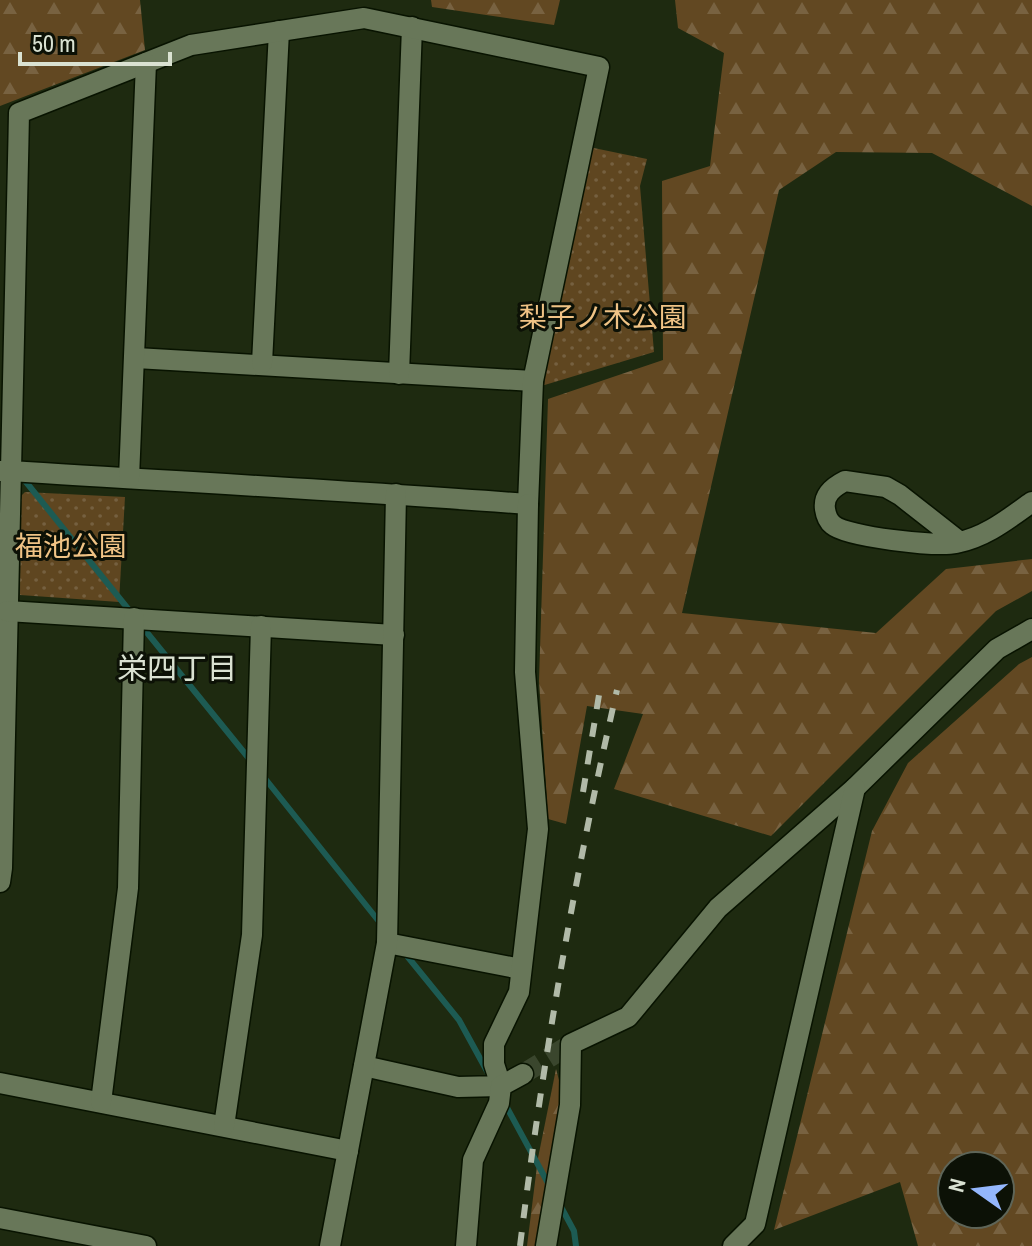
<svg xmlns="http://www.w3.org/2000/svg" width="1032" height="1246" viewBox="0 0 1032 1246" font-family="'Archivo Narrow','Noto Sans JP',sans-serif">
	<defs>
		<pattern id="forest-firs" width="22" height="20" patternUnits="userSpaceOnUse" patternTransform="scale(2)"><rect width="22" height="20" fill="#624822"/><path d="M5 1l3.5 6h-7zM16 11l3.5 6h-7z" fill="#786241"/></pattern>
		<pattern id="park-dots" width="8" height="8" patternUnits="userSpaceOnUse" patternTransform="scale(2)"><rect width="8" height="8" fill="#5f4620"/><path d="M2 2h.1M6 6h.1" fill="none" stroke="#756040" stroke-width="1.8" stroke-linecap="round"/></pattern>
	</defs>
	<rect width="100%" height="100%" fill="#1e2a10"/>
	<g fill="url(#forest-firs)" fill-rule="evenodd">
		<polygon points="0,0 140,0 145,50 0,106"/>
		<polygon points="431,0 560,0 554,25 432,7"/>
		<polygon points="675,0 1032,0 1032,206 932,153 836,152 779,190 682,613 876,633 946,569 1032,559 1032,591 996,611 771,836 614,789 643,714 587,706 566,824 548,819 539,681 548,399 663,360 662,181 710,166 724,53 678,28"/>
		<path d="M 1032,657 L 1032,1246 L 918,1246 L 900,1182 L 774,1230 L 872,831 L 908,763 L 1019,664 ZM 952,1166 L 1000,1166 L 1000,1214 L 952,1214 Z"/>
		<polygon points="556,1069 566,1106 540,1246 527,1246 538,1158"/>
	</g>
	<g fill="url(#park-dots)">
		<polygon points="589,147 647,159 640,186 654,352 538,387"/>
		<polygon points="25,492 125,497 119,602 20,595 21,496"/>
	</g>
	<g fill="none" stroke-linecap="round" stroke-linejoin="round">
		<g stroke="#1d5b53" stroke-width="6">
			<polyline points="22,477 133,615"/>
			<polyline points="140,624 251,761"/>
			<polyline points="263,776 381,924"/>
			<polyline points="403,951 459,1020 488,1073"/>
			<polyline points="505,1104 549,1185"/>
			<polyline points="560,1205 574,1231 576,1246"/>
		</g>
		<polyline stroke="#3a462d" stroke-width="20" stroke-dasharray="20 10" stroke-linecap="butt" points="523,1074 571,1044"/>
		<defs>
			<g id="minor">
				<polyline points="136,358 533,381"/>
				<polyline points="262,363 279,31"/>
				<polyline points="399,374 412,27"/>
				<path d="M 0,471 L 11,471 C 184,482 356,491 528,504 L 533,381 L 599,67 L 364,18 L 191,45 L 19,113 C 14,365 7,617 2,868 L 0,882"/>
				<polyline points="129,478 146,63"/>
				<path d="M 960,542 L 900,495 L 886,487 L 845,481 C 833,487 823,495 825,509 C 826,516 828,521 833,525 C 847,537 937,547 956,543 C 986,537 1008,519 1032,502"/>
				<polyline points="7,611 394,635"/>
				<polyline points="387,943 521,969"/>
				<polyline points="364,1066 458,1087 501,1086 494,1064 494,1044 519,992 538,829 525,672 528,504"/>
				<polyline points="0,1083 348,1151"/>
				<polyline points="101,1102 128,888 134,618"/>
				<polyline points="224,1126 252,935 261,626"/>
				<polyline points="0,1218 146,1246"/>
				<polyline points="330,1246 387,943 396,494"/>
				<polyline points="466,1246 473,1160 499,1103 501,1086 523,1074"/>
				<polyline points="546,1246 570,1105 571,1044 628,1017 718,908 855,788 997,649 1032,629"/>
				<polyline points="733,1246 755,1224 855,788"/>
			</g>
		</defs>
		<use href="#minor" stroke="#081300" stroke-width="23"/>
		<use href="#minor" stroke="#687759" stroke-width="20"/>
		<g stroke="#b1baa8" stroke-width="6" stroke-dasharray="14 14" stroke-linecap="butt">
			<polyline points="583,792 600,689"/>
			<path d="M 520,1246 C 543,1059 575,873 617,690"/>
		</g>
	</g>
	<g text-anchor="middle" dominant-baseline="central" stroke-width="6" stroke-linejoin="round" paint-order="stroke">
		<g font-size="28" fill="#f0c385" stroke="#0c1106">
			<text x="603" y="317">梨子ノ木公園</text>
			<text x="71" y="546">福池公園</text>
		</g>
		<g font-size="30" fill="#dae2d2" stroke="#0c1106">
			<text x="177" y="668">栄四丁目</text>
		</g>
	</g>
	<g transform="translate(976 1190) rotate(284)"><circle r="38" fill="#0c1106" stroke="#5e6558" stroke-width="2"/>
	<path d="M0-6L14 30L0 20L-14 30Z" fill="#94b7fd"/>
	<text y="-12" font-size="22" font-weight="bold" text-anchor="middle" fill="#dae2d2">N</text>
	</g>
	<path d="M20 52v12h150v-12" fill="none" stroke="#dae2d2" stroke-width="4"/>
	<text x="32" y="52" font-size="24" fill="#dae2d2" stroke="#0c1106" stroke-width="6" paint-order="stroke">50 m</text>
</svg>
